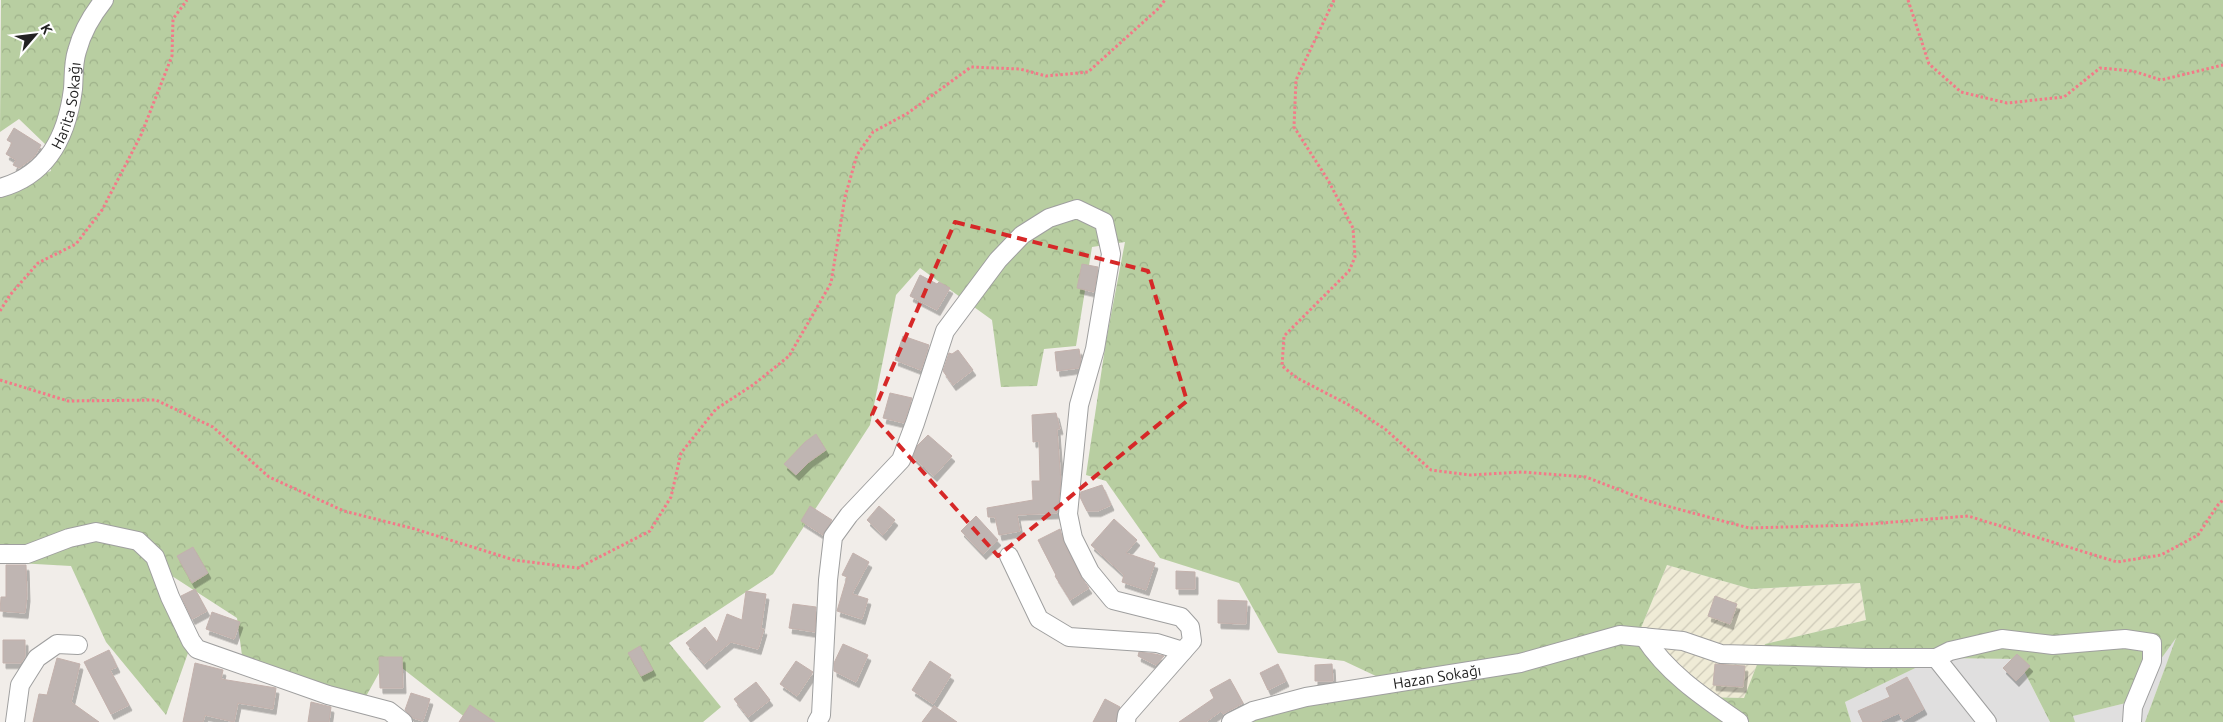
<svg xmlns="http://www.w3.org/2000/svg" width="2223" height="722" viewBox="0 0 2223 722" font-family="Ubuntu,sans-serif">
	<defs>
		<pattern id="farmland-furrows" width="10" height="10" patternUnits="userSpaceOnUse" patternTransform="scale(1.25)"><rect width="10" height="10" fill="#efebd6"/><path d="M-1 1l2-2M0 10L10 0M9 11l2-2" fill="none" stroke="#cdc9b7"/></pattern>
		<pattern id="forest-crowns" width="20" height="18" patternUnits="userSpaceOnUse" patternTransform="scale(1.25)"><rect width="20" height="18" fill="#b8cea1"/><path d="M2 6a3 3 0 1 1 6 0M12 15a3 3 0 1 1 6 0" fill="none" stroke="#9eb18a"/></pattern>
		<filter id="shadow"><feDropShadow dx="3" dy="5.5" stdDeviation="0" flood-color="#0004"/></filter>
	</defs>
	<rect width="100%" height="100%" fill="#f1ede9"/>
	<g fill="#e0dfdf">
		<polygon points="2177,636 2145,722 2075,722 2072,716 2130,702"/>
		<polygon points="1936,658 2018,659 2050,722 1851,722 1845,702"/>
	</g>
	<polygon fill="url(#farmland-furrows)" points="1667,565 1751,589 1860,583 1866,620 1765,644 1744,698 1700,697 1636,640"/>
	<path fill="url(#forest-crowns)" fill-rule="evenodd" d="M 1,0 L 2223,0 L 2223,722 L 2145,722 L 2176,638 L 2130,702 L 2073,716 L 2075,722 L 2050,722 L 2018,659 L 1936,658 L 1845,702 L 1851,722 L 1240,722 L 1315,698 L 1365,693 L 1378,677 L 1344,661 L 1278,653 L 1239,583 L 1160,558 L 1106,481 L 1086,475 L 1106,341 L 1125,242 L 1092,247 L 1076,346 L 1044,349 L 1037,386 L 1001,387 L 992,320 L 920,268 L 896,295 L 870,425 L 773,574 L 669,643 L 721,707 L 703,722 L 471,722 L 388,657 L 360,707 L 243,663 L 237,618 L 172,576 L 188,653 L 166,715 L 106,642 L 71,566 L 0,562 L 0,188 L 51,171 L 45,144 L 19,119 L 0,132 ZM 1667,565 L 1751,589 L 1860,583 L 1866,620 L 1765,644 L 1744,698 L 1700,697 L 1636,640 Z"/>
	<g fill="#bfb5b2" stroke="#c3b1ac" filter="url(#shadow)">
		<polygon points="14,128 41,145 34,157 19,168 13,165 16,160 6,154 12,143 7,140"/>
		<polygon points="1082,264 1098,267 1094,292 1077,288"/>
		<polygon points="920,275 937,284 939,282 950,288 937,310 910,296"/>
		<polygon points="903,336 929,345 921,370 895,360"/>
		<polygon points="1079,349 1081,361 1079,368 1057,371 1055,352"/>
		<polygon points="958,350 973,370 953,385 943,371 949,353 952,354"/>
		<polygon points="890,393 912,398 904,423 883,418"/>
		<polygon points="1056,413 1060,429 1057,429 1061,482 1057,513 1017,515 1020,531 999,535 995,517 988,517 987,508 1033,500 1032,481 1040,481 1039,441 1033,442 1032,415"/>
		<polygon points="816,434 826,450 809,462 796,475 784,464 805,442"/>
		<polygon points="928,435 952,456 934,476 913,457 917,446"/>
		<polygon points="1102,485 1111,505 1098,511 1087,511 1080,497 1081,492"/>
		<polygon points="810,506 832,520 823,535 801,521"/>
		<polygon points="879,506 895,520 883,535 867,520"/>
		<polygon points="976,516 998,540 983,554 961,531"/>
		<polygon points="1114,519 1137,540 1126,553 1155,563 1146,590 1122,582 1124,575 1091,545"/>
		<polygon points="1060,529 1064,543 1081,577 1089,588 1070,600 1055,576 1056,575 1038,540"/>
		<polygon points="193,547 208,573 192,583 177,556"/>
		<polygon points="853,553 869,562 852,594 868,599 862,619 837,611 847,577 842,575"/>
		<polygon points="6,565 26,565 27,596 25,613 0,611 1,597 6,597"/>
		<polygon points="1176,571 1195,572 1195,589 1176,589"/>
		<polygon points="195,589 207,611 192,619 181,596"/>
		<polygon points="746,591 766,594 761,629 764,629 758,649 731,642 704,664 686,643 705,627 717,642 727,614 742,620"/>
		<polygon points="1715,596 1737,604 1730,624 1708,616"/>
		<polygon points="1218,600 1247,601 1246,624 1218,623"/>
		<polygon points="793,604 816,607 815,632 789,628"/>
		<polygon points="212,612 240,622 234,639 206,629"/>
		<polygon points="3,640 25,640 25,657 21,663 3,663"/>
		<polygon points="843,644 868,655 856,682 834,671 834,663"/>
		<polygon points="640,646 653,670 641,676 628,653"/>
		<polygon points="109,650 117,667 110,670 129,705 111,714 84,662"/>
		<polygon points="1139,652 1155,654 1164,656 1156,665 1138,656"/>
		<polygon points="2017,654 2030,666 2016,681 2003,668"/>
		<polygon points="379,657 402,657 403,688 380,688"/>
		<polygon points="57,658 80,664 71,702 99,722 33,722 39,694 47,695"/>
		<polygon points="796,661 813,672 797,696 780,684"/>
		<polygon points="930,661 951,675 933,704 912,690"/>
		<polygon points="195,663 223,670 221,679 276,688 273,709 238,703 234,722 205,715 203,722 183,722"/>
		<polygon points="1278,664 1286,681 1268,690 1260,673"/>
		<polygon points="1332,664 1333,681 1315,681 1315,665"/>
		<polygon points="1715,664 1745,666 1743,687 1713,685"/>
		<polygon points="1907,677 1924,709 1903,721 1899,713 1879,722 1863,722 1858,711 1890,697 1886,688"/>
		<polygon points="1230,679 1243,703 1223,714 1221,711 1206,722 1179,722 1214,698 1210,690"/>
		<polygon points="756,682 770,700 748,717 734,699"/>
		<polygon points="411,693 430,699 423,721 413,718 405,710"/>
		<polygon points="1105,699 1120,707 1116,722 1093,722"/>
		<polygon points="311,702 331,707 329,722 308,722"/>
		<polygon points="470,705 495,722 459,722"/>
		<polygon points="934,706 957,722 922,722"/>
	</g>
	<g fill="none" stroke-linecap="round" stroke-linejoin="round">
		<defs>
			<g id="street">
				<path id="s1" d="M 0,188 C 48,175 67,136 73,89 C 74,77 73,63 77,51 C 82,32 92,15 104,0"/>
				<polyline points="0,554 27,554 69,538 96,532 138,541 155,557 170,597 191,641 197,649 328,695 389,711 403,722"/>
				<polyline points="1009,556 1039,619 1069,637 1157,643 1183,651"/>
				<path d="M 1644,637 C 1668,674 1703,697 1739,722"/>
				<polyline points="1936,658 1987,722"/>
				<polyline points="15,722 20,685 37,658 57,644 78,645"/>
				<polyline points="817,722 821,715 828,580 833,537 849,515 901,460 915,423 945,331 998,260 1022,235 1049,218 1077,209 1104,222 1111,254 1095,349 1079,405 1068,514 1073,538 1090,572 1113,600 1181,617 1190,627 1192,641 1127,715 1126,722"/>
				<path id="s2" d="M 1231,722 L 1253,711 L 1306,697 L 1520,663 L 1620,635 L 1683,641 L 1721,654 L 1866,658 L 1936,658 L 1950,651 L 2002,639 L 2053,645 L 2125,639 L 2152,643 L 2152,661 L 2133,707 L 2132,722"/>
			</g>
		</defs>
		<use href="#street" stroke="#9f9f9f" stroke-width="20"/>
		<g stroke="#f37988" stroke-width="3" stroke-dasharray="2.5 2.5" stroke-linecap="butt">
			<polyline points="1334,0 1296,80 1294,127 1328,180 1353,228 1355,257 1349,271 1284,336 1282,366 1297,378 1349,405 1385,429 1431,470 1470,475 1522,472 1586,477 1648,501 1749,528 1857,525 1968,516 2117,562 2161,555 2198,535 2217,506 2223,500"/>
			<polyline points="1908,0 1929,64 1961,92 2007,103 2064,97 2100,68 2133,71 2161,80 2223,65"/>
			<polyline points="0,311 10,295 38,263 76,244 102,210 141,135 172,56 173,19 187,0"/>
			<polyline points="0,380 68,401 156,400 213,427 269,477 344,511 415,529 514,560 578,568 650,531 671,497 681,453 716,409 753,385 789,356 831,283 845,197 857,155 873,132 908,113 971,67 1020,69 1046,76 1088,72 1159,8 1165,0"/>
		</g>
		<use href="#street" stroke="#fff" stroke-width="18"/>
	</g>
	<path fill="none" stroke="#d62828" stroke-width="4" stroke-dasharray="10 6" stroke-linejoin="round" d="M 955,222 L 1148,271 L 1187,401 L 998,556 L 872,415 Z"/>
	<g text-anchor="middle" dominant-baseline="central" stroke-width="4" stroke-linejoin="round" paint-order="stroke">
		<g font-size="15" fill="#222" stroke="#fff">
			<text stroke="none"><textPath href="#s1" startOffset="114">Harita Sokağı</textPath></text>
			<text stroke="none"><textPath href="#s2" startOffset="212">Hazan Sokağı</textPath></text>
		</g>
	</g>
	<g transform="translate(35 35) rotate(62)" stroke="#ffffff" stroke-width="4" paint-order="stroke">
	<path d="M0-4L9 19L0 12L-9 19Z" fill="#222222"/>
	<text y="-8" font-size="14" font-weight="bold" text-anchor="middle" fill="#222222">K</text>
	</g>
</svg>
